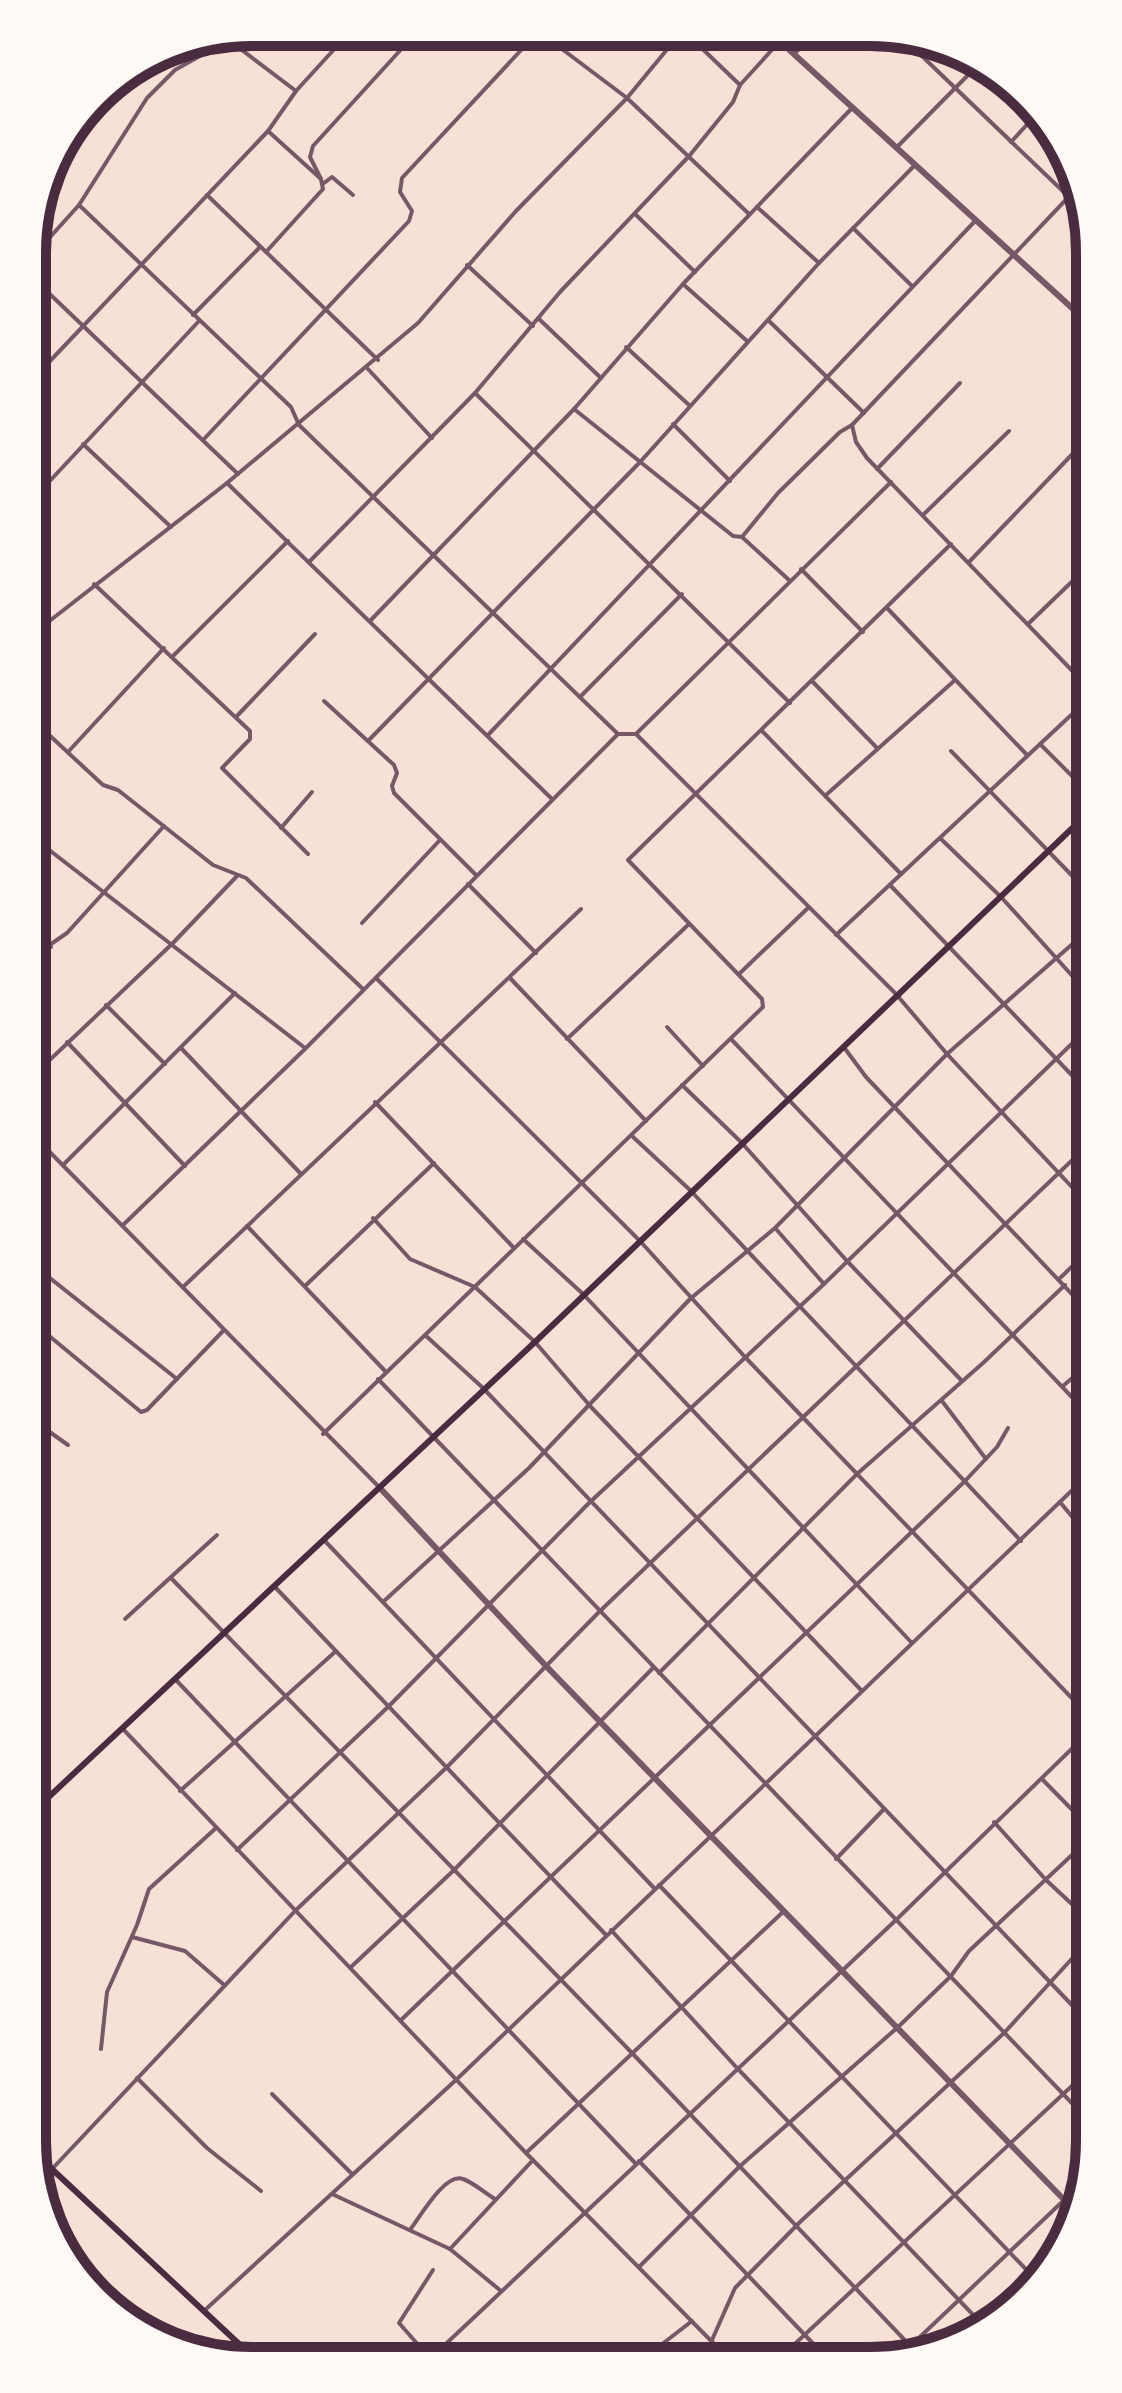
<svg xmlns="http://www.w3.org/2000/svg" width="1122" height="2393" viewBox="0 0 1122 2393" font-family="'Libre Baskerville',serif">
	<rect width="100%" height="100%" fill="#f7e1d7"/>
	<g fill="none" stroke-linecap="round" stroke-linejoin="round">
		<g stroke="#755966" stroke-width="4">
			<polyline points="542,34 627,98 749,214"/>
			<polyline points="688,35 740,85"/>
			<polyline points="901,36 1069,197"/>
			<polyline points="230,41 296,91"/>
			<polyline points="172,48 179,55"/>
			<polyline points="794,54 812,36"/>
			<polyline points="179,55 194,57"/>
			<polyline points="1011,142 1034,117"/>
			<polyline points="896,148 976,67"/>
			<polyline points="321,179 310,157 313,146 416,33"/>
			<polyline points="324,183 332,177 353,195"/>
			<polyline points="207,195 378,360"/>
			<polyline points="79,205 291,407 299,425 618,734 636,734 896,994 947,1054 1086,1202"/>
			<polyline points="757,207 819,263"/>
			<polyline points="635,214 695,272"/>
			<polyline points="853,228 912,286"/>
			<polyline points="266,252 323,189 321,179 268,131"/>
			<polyline points="33,256 79,205 147,98 175,70 237,35"/>
			<polyline points="467,265 533,326"/>
			<polyline points="33,278 238,474"/>
			<polyline points="683,284 747,341"/>
			<polyline points="193,315 260,247"/>
			<polyline points="539,319 601,378"/>
			<polyline points="768,320 864,413"/>
			<polyline points="626,347 689,405"/>
			<polyline points="368,369 432,438"/>
			<polyline points="33,379 268,131 296,91 349,33"/>
			<polyline points="475,393 790,703"/>
			<polyline points="574,409 733,536 742,537 789,580"/>
			<polyline points="673,424 730,481"/>
			<polyline points="852,425 856,442 867,458 1084,683"/>
			<polyline points="204,439 409,221 412,211 400,192 402,178 536,34"/>
			<polyline points="83,444 171,527"/>
			<polyline points="877,469 960,383"/>
			<polyline points="227,483 552,799"/>
			<polyline points="33,487 40,492"/>
			<polyline points="33,499 199,321"/>
			<polyline points="924,514 1009,431"/>
			<polyline points="742,537 778,493 840,432 852,425 1078,187"/>
			<polyline points="309,562 475,393 560,292 690,155 733,102 740,85 780,41"/>
			<polyline points="969,562 1083,443"/>
			<polyline points="801,569 863,632"/>
			<polyline points="94,584 250,731 250,739 222,768 308,854"/>
			<polyline points="888,609 1027,755"/>
			<polyline points="370,621 574,409 683,284 852,108"/>
			<polyline points="1028,624 1084,570"/>
			<polyline points="34,633 227,483 418,323 516,211 627,98 679,35"/>
			<polyline points="172,657 288,541"/>
			<polyline points="812,681 877,748"/>
			<polyline points="580,697 682,594"/>
			<polyline points="324,701 394,765 397,773 392,786 394,793 476,875"/>
			<polyline points="236,717 315,634"/>
			<polyline points="34,721 103,785 118,790 213,865 246,878 363,989"/>
			<polyline points="762,731 901,874"/>
			<polyline points="636,734 891,482"/>
			<polyline points="488,735 976,220"/>
			<polyline points="369,740 641,461 819,263 914,166"/>
			<polyline points="1040,744 1085,789"/>
			<polyline points="34,747 47,734"/>
			<polyline points="951,751 1085,889"/>
			<polyline points="68,752 164,648"/>
			<polyline points="826,795 954,681"/>
			<polyline points="281,828 312,792"/>
			<polyline points="35,839 305,1048"/>
			<polyline points="941,839 1001,897 1085,990"/>
			<polyline points="468,884 536,953"/>
			<polyline points="890,885 1086,1090"/>
			<polyline points="362,923 440,840"/>
			<polyline points="35,931 51,947"/>
			<polyline points="836,935 1084,703"/>
			<polyline points="35,955 67,933 164,826"/>
			<polyline points="739,974 808,908"/>
			<polyline points="376,978 640,1241 745,1357 1088,1715"/>
			<polyline points="510,978 646,1121"/>
			<polyline points="106,1005 165,1064"/>
			<polyline points="667,1027 703,1066"/>
			<polyline points="567,1039 689,924"/>
			<polyline points="731,1039 1087,1413"/>
			<polyline points="67,1042 185,1166"/>
			<polyline points="843,1046 866,1077 1086,1309"/>
			<polyline points="181,1048 301,1174"/>
			<polyline points="36,1073 173,943 237,876"/>
			<polyline points="682,1085 741,1142 847,1261 962,1381"/>
			<polyline points="375,1102 513,1247"/>
			<polyline points="632,1136 690,1190 1021,1541"/>
			<polyline points="36,1138 380,1488"/>
			<polyline points="63,1165 235,993"/>
			<polyline points="373,1218 410,1259 475,1287 535,1342 591,1407 862,1691"/>
			<polyline points="123,1225 305,1049 618,734"/>
			<polyline points="247,1226 386,1372"/>
			<polyline points="776,1229 824,1284"/>
			<polyline points="523,1239 583,1294 911,1642"/>
			<polyline points="36,1267 177,1379"/>
			<polyline points="1059,1279 1086,1253"/>
			<polyline points="305,1286 434,1163"/>
			<polyline points="183,1287 581,909"/>
			<polyline points="36,1325 141,1412 147,1410 223,1331"/>
			<polyline points="425,1335 483,1388 1089,2023"/>
			<polyline points="378,1379 1089,2121"/>
			<polyline points="1063,1386 1087,1365"/>
			<polyline points="942,1401 986,1459"/>
			<polyline points="37,1423 68,1445"/>
			<polyline points="323,1434 763,1007 762,999 628,860 951,544"/>
			<polyline points="1060,1502 1087,1535"/>
			<polyline points="324,1540 655,1889"/>
			<polyline points="171,1578 633,2054 917,2353"/>
			<polyline points="275,1587 606,1935"/>
			<polyline points="383,1602 529,1468 690,1299 775,1228 947,1054 1085,933"/>
			<polyline points="125,1619 217,1535"/>
			<polyline points="659,1673 857,1474 983,1363 1065,1285"/>
			<polyline points="175,1679 636,2164"/>
			<polyline points="122,1728 526,2153 724,2354"/>
			<polyline points="1042,1779 1088,1826"/>
			<polyline points="180,1791 336,1651"/>
			<polyline points="994,1822 1046,1880 1089,1920"/>
			<polyline points="237,1850 389,1706 589,1503 824,1284 1085,1031"/>
			<polyline points="836,1859 884,1809"/>
			<polyline points="659,1885 1038,2282"/>
			<polyline points="611,1930 737,2068 979,2321"/>
			<polyline points="132,1937 185,1951 223,1984"/>
			<polyline points="351,1967 453,1871 653,1668"/>
			<polyline points="401,2020 964,1482 997,1447 1008,1428"/>
			<polyline points="101,2049 107,1992 137,1925 149,1889 216,1828"/>
			<polyline points="137,2078 207,2148 261,2191"/>
			<polyline points="272,2094 352,2174"/>
			<polyline points="526,2153 784,1911"/>
			<polyline points="639,2161 823,2354"/>
			<polyline points="53,2168 296,1910 447,1767 599,1612 1086,1147"/>
			<polyline points="332,2194 450,2249 501,2291"/>
			<path d="M 410,2230 C 420,2217 445,2172 463,2179 C 474,2183 485,2193 495,2199"/>
			<polyline points="450,2249 533,2160"/>
			<polyline points="640,2266 739,2167 898,2027 951,1976 969,1951 1088,1840"/>
			<polyline points="205,2310 457,2079 1087,1476"/>
			<polyline points="712,2340 735,2288 800,2222 1004,2033 1089,1940"/>
			<polyline points="784,2354 1089,2070"/>
			<polyline points="902,2354 1083,2182"/>
			<polyline points="648,2355 692,2321"/>
			<polyline points="428,2356 399,2323 433,2270"/>
			<polyline points="433,2356 897,1919 1088,1733"/>
		</g>
		<g stroke="#755966" stroke-width="6">
			<polyline points="773,35 1083,318"/>
			<polyline points="380,1488 546,1666 1076,2212"/>
		</g>
		<g stroke="#4a2c40" stroke-width="6">
			<polyline points="38,1807 535,1342 1085,816"/>
			<polyline points="39,2157 253,2357"/>
		</g>
	</g>
	<path d="M0 0H1122V2393H0ZM252 46H870A206 206 0 0 1 1076 252V2141A206 206 0 0 1 870 2347H252A206 206 0 0 1 46 2141V252A206 206 0 0 1 252 46Z" fill="#fffaf5" fill-rule="evenodd"/>
	<path fill="none" stroke="#4a2c40" stroke-width="10" d="M252 46H870A206 206 0 0 1 1076 252V2141A206 206 0 0 1 870 2347H252A206 206 0 0 1 46 2141V252A206 206 0 0 1 252 46Z"/>
</svg>
